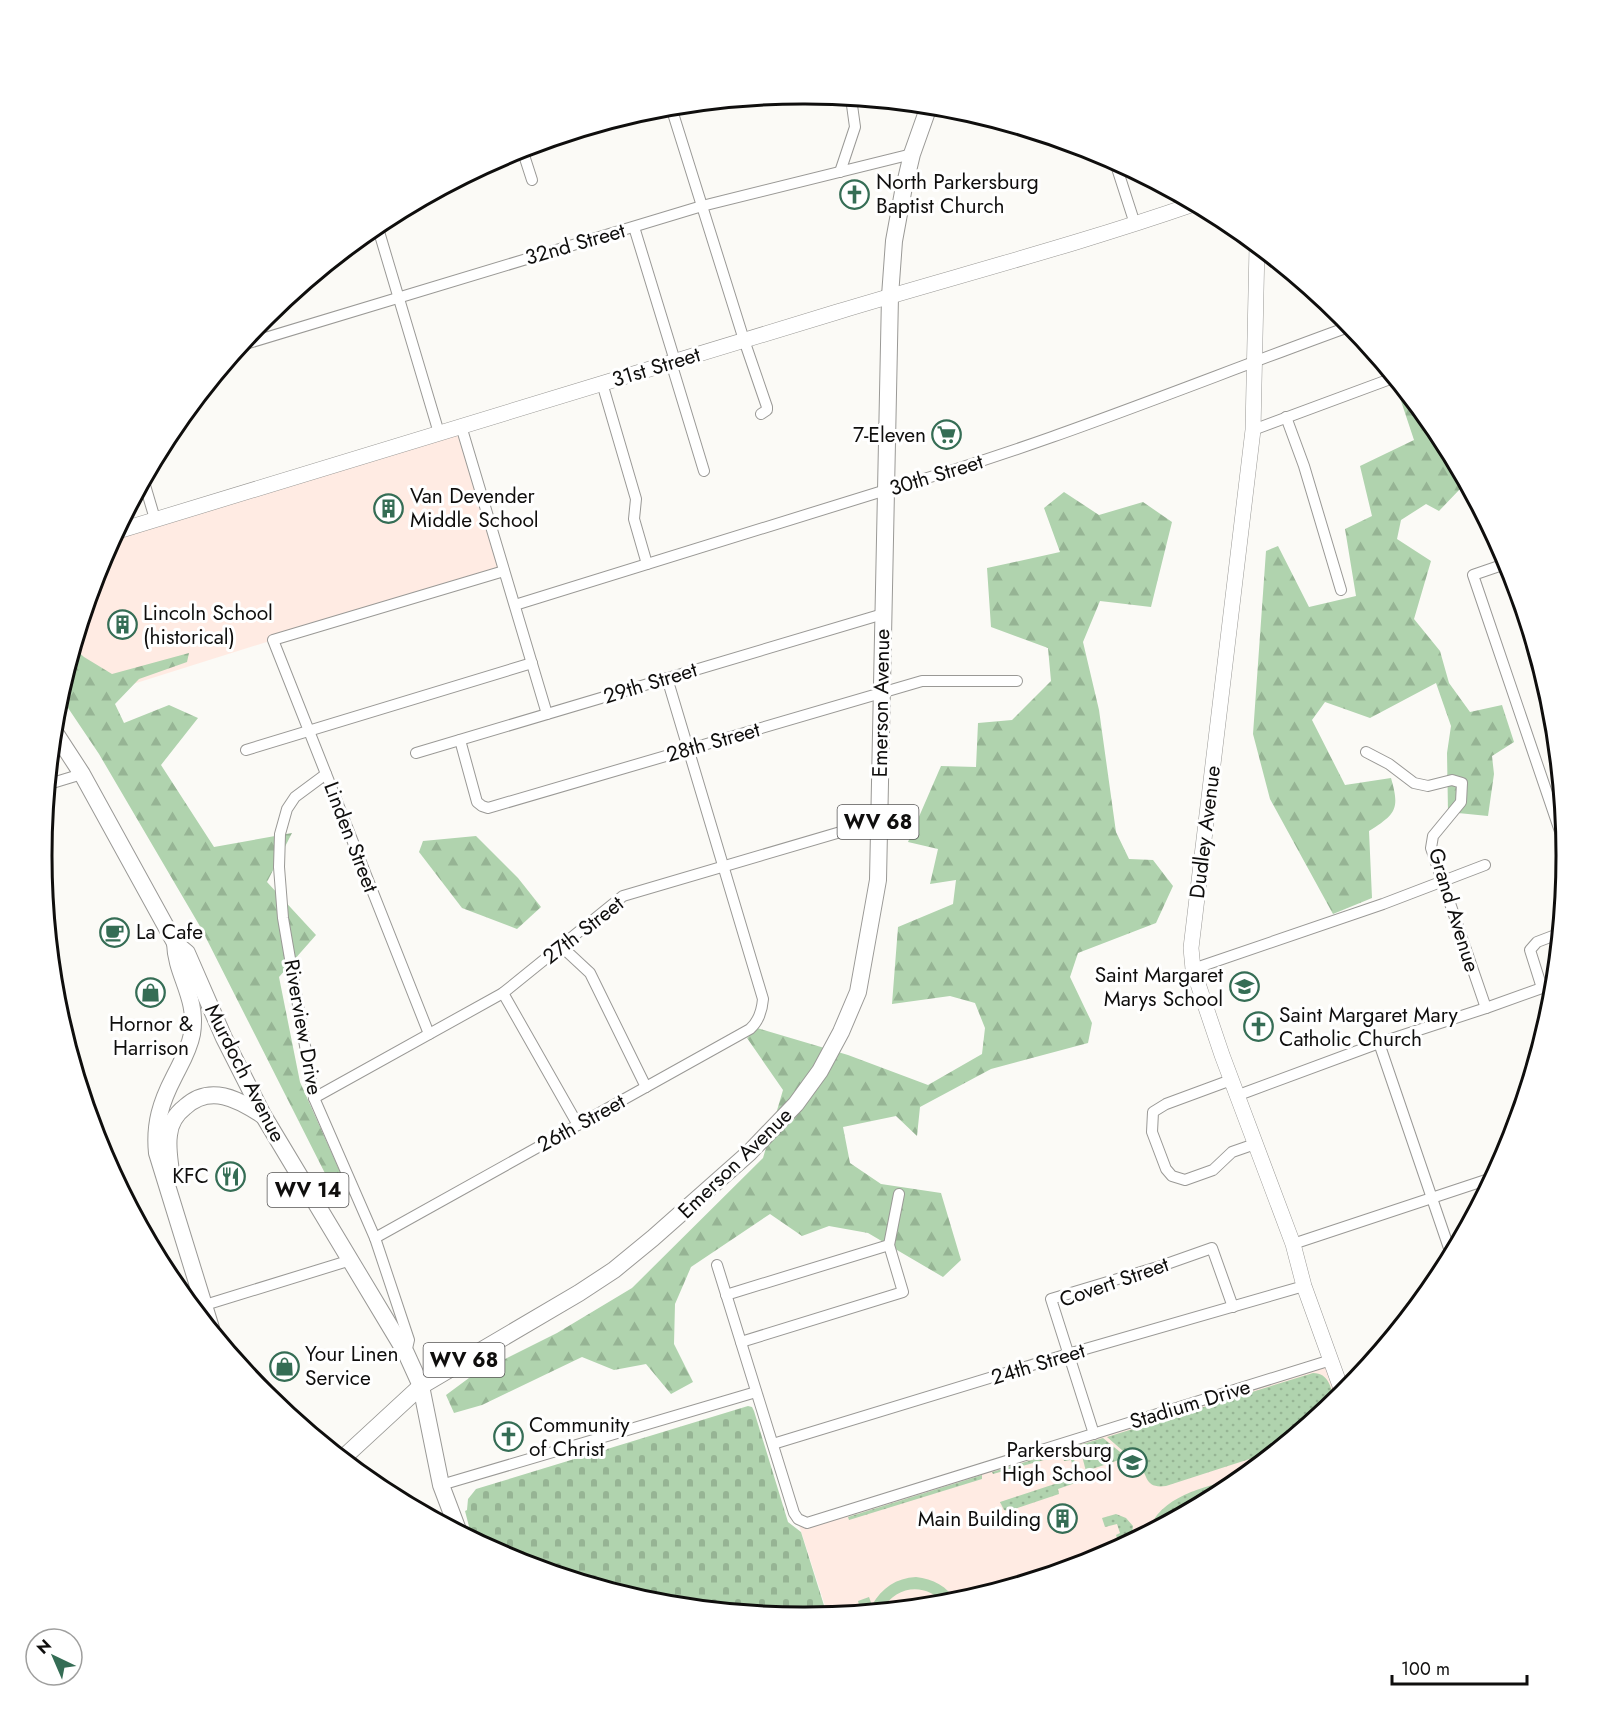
<svg xmlns="http://www.w3.org/2000/svg" width="1608" height="1711" viewBox="0 0 1608 1711" font-family="Jost,sans-serif">
	<defs>
		<pattern id="grass-dots" width="8" height="8" patternUnits="userSpaceOnUse" patternTransform="scale(1.5)"><rect width="8" height="8" fill="#b0d3ae"/><path d="M2 2h.1M6 6h.1" fill="none" stroke="#96b494" stroke-width="1.8" stroke-linecap="round"/></pattern>
		<pattern id="forest-firs" width="22" height="20" patternUnits="userSpaceOnUse" patternTransform="scale(1.5)"><rect width="22" height="20" fill="#b0d3ae"/><path d="M5 1l3.5 6h-7zM16 11l3.5 6h-7z" fill="#96b494"/></pattern>
		<pattern id="cemetery-stones" width="16" height="16" patternUnits="userSpaceOnUse" patternTransform="scale(1.5)"><rect width="16" height="16" fill="#b0d3ae"/><path d="M2 7V4a2 2 0 0 1 4 0v3zM10 15v-3a2 2 0 0 1 4 0v3z" fill="#96b494"/></pattern>
	</defs>
	<rect width="100%" height="100%" fill="#fbfaf6"/>
	<g fill="#ffebe3">
		<polygon points="461,426 504,571 273,640 57,708 100,564 118,531"/>
		<polygon points="1331,1360 1343,1394 1227,1489 1095,1560 952,1603 828,1615 799,1525"/>
	</g>
	<g fill="url(#grass-dots)">
		<path d="M 1313,1373 C 1329,1373 1331,1388 1335,1401 L 1274,1451 L 1166,1486 C 1144,1489 1148,1475 1138,1461 L 1131,1458 L 1107,1437 Z"/>
		<polygon points="1103,1438 1125,1456 1125,1458 1086,1471 1079,1445"/>
		<polygon points="1071,1448 1078,1474 1072,1476 1070,1469 1073,1467 1071,1460 1064,1461 1062,1455 993,1474 992,1472"/>
		<polygon points="982,1475 982,1479 849,1520 848,1517"/>
		<polygon points="1079,1476 1081,1481 1058,1489 1059,1494 1009,1511 1004,1510 1000,1502"/>
		<path d="M 1244,1476 L 1227,1489 L 1148,1532 C 1161,1493 1209,1487 1244,1476 Z"/>
		<polygon points="1116,1514 1126,1518 1133,1526 1131,1541 1120,1546 1116,1535 1120,1533 1117,1524 1105,1527 1102,1518"/>
	</g>
	<g fill="url(#forest-firs)">
		<path d="M 1403,390 L 1438,432 L 1449,454 L 1447,458 L 1460,489 L 1439,511 L 1426,504 L 1401,520 L 1397,539 L 1431,561 L 1414,619 L 1440,651 L 1449,683 L 1470,712 L 1502,705 L 1514,742 L 1492,756 L 1494,774 L 1488,816 L 1448,812 L 1447,753 L 1451,726 L 1436,683 L 1370,718 L 1325,702 L 1312,720 L 1345,785 L 1391,778 C 1400,809 1396,814 1369,831 L 1372,898 L 1333,914 L 1270,799 L 1253,734 L 1266,551 L 1278,546 L 1309,607 L 1356,596 L 1345,529 L 1372,516 L 1360,466 L 1414,440 L 1398,392 Z"/>
		<polygon points="1064,492 1099,515 1143,502 1172,522 1151,607 1100,601 1083,642 1099,710 1116,832 1129,859 1153,860 1173,886 1156,923 1078,953 1070,977 1092,1023 1088,1043 991,1069 920,1107 917,1136 896,1116 843,1127 850,1163 881,1184 941,1193 961,1260 943,1277 868,1233 829,1226 802,1236 770,1214 691,1267 675,1304 674,1344 693,1382 671,1394 646,1364 614,1370 582,1357 482,1405 454,1413 446,1395 473,1375 557,1333 632,1288 763,1158 783,1090 747,1038 757,1028 848,1055 928,1085 982,1054 985,1028 975,1003 950,996 892,1004 898,927 953,904 956,880 930,884 938,849 908,842 941,766 976,767 978,723 1012,720 1051,681 1048,648 991,627 987,568 1060,552 1044,508"/>
		<polygon points="74,648 84,657 112,674 189,653 187,662 139,679 115,704 124,723 169,705 198,718 161,765 214,847 292,833 267,882 316,935 279,977 300,1082 350,1194 342,1207 201,928 99,754 60,696"/>
		<polygon points="476,836 518,878 541,907 517,929 462,908 419,852 423,841"/>
	</g>
	<polygon fill="url(#cemetery-stones)" points="748,1406 752,1407 754,1411 788,1522 801,1532 827,1615 804,1617 655,1603 512,1559 472,1538 465,1511 467,1510 468,1499 476,1489"/>
	<path fill="#b0d3ae" d="M 916,1577 C 933,1579 947,1586 957,1602 L 945,1604 C 926,1582 896,1585 882,1610 L 861,1612 L 858,1601 L 869,1597 L 872,1605 C 882,1588 896,1578 916,1577 Z"/>
	<g fill="none" stroke-linecap="round" stroke-linejoin="round">
		<defs>
			<g id="street">
				<polyline points="671,107 744,340 767,407 767,410 761,414"/>
				<polyline points="522,149 532,180"/>
				<polyline points="1115,162 1135,224"/>
				<polyline points="840,172 855,127 851,98"/>
				<polyline points="377,225 439,433"/>
				<polyline points="634,227 675,361 673,369 704,471"/>
				<polyline points="242,345 702,206 912,154"/>
				<polyline points="602,383 636,499 634,519 647,564"/>
				<polyline points="1286,417 1304,466 1341,590"/>
				<polyline points="461,426 547,714"/>
				<polyline points="1253,430 1393,378"/>
				<polyline points="144,482 155,519"/>
				<polyline points="1508,563 1473,575 1565,846"/>
				<path d="M 515,605 L 886,490 C 1044,446 1196,382 1351,326"/>
				<polyline points="460,740 477,802 482,806 488,808 922,681 1017,681"/>
				<polyline points="246,750 532,663"/>
				<polyline points="1366,752 1389,764 1414,783 1428,786 1452,780 1462,783 1461,802 1433,836 1431,848 1486,1008"/>
				<polyline points="416,753 883,614"/>
				<polyline points="326,774 295,797 287,809 280,834 279,867 283,918 314,1098 375,1238 409,1340 406,1353"/>
				<polyline points="49,784 82,774"/>
				<polyline points="561,946 590,973 646,1087"/>
				<polyline points="1193,969 1383,904 1485,865"/>
				<polyline points="1542,988 1530,950 1537,942 1558,934"/>
				<polyline points="503,993 578,1125"/>
				<polyline points="429,1034 273,640 504,571"/>
				<polyline points="1379,1043 1451,1254"/>
				<polyline points="1231,1080 1166,1104 1153,1112 1152,1132 1166,1169 1172,1176 1185,1180 1213,1170 1232,1152 1255,1144"/>
				<polyline points="1236,1096 1379,1043 1486,1008 1553,984"/>
				<polyline points="314,1098 503,993 623,896 878,821"/>
				<path d="M 375,1238 L 750,1029 C 759,1021 762,1011 763,999 L 667,678"/>
				<polyline points="1293,1244 1492,1178"/>
				<polyline points="717,1265 794,1513 798,1519 807,1523 1331,1360"/>
				<polyline points="726,1295 889,1245"/>
				<polyline points="200,1310 205,1305 351,1260"/>
				<polyline points="741,1342 903,1292 889,1245 899,1194"/>
				<polyline points="1094,1434 1051,1299 1161,1266 1212,1248 1233,1307"/>
				<polyline points="773,1444 1068,1354 1304,1286"/>
				<polyline points="441,1485 756,1392"/>
			</g>
			<g id="secondary">
				<polyline points="1257,246 1253,430 1191,948 1193,969 1222,1055 1293,1244 1304,1286 1343,1394"/>
				<path d="M 118,531 C 357,458 597,385 837,312 C 956,276 1076,245 1194,204"/>
			</g>
			<g id="primary">
				<polyline points="54,731 82,774 175,943 187,953 224,1038 263,1115 406,1353 421,1386 441,1485 458,1530"/>
				<path d="M 175,943 C 176,976 198,997 192,1034 C 189,1050 181,1063 174,1077 C 161,1102 154,1124 157,1153 L 211,1328"/>
				<path d="M 171,1173 C 170,1161 167,1148 169,1135 C 170,1124 176,1114 185,1107 C 210,1084 238,1099 262,1115"/>
				<polyline points="343,1458 421,1386 579,1293 614,1270 653,1238 749,1153 796,1104 820,1071 841,1032 858,992 878,880 890,296 894,241 903,192 912,154 929,106"/>
			</g>
		</defs>
		<use href="#street" stroke="#9a9996" stroke-width="12"/>
		<use href="#secondary" stroke="#9a9996" stroke-width="16"/>
		<use href="#primary" stroke="#9a9996" stroke-width="18"/>
		<use href="#street" stroke="#fff" stroke-width="10"/>
		<use href="#secondary" stroke="#fff" stroke-width="15"/>
		<use href="#primary" stroke="#fff" stroke-width="16"/>
	</g>
	<defs>
		<symbol id="church-ring" viewBox="-11 -11 22 22"><circle r="9.5" fill="#fff" stroke="#356d55" stroke-width="1.5"/><path d="M-1.2-6h2.4v3.5h3.3v2.4h-3.3V6h-2.4V-.1h-3.3v-2.4h3.3Z" fill="#356d55"/></symbol>
		<symbol id="supermarket-ring" viewBox="-11 -11 22 22"><circle r="9.5" fill="#fff" stroke="#356d55" stroke-width="1.5"/><path d="M-6-5.5h2.5l.6 2H6L4.5 2H-2.5L-4.4-4H-6ZM-1.5 3.2a1.3 1.3 0 1 0 .1 0ZM3 3.2a1.3 1.3 0 1 0 .1 0Z" fill="#356d55"/></symbol>
		<symbol id="building-ring" viewBox="-11 -11 22 22"><circle r="9.5" fill="#fff" stroke="#356d55" stroke-width="1.5"/><path d="M-4-6H4V6H1V3H-1V6H-4ZM-2.5-4.3h1.7v1.8h-1.7ZM.8-4.3h1.7v1.8H.8ZM-2.5-1h1.7V.8h-1.7ZM.8-1h1.7V.8H.8Z" fill="#356d55"/></symbol>
		<symbol id="cafe-ring" viewBox="-11 -11 22 22"><circle r="9.5" fill="#fff" stroke="#356d55" stroke-width="1.5"/><path d="M-5.5-4.5H6V0H3Q3 3.5 0 3.5H-2.5Q-5.5 3.5-5.5 0ZM3-3.2v2h1.7v-2ZM-6 4.5H4V6H-6Z" fill="#356d55"/></symbol>
		<symbol id="school-ring" viewBox="-11 -11 22 22"><circle r="9.5" fill="#fff" stroke="#356d55" stroke-width="1.5"/><path d="M0-5L7-2L0 1L-7-2ZM-4 1L0 2.5L4 1V4Q0 6-4 4Z" fill="#356d55"/></symbol>
		<symbol id="shop-ring" viewBox="-11 -11 22 22"><circle r="9.5" fill="#fff" stroke="#356d55" stroke-width="1.5"/><path d="M-5-2.5h2.3a2.7 3.5 0 0 1 5.4 0H5L5.5 6h-11ZM-1.5-2.5h3a1.5 2.3 0 0 0-3 0Z" fill="#356d55"/></symbol>
		<symbol id="restaurant-ring" viewBox="-11 -11 22 22"><circle r="9.5" fill="#fff" stroke="#356d55" stroke-width="1.5"/><path d="M-5-6h1v4h1v-4h1v4h1v-4h1v5L-1.5 .5V6h-2V.5L-5-1ZM5-6V6H3V1.5H1.5Q1.5-4 5-6Z" fill="#356d55"/></symbol>
	</defs>
	<g fill-rule="evenodd">
		<use href="#church-ring" x="838" y="178" width="33" height="33"/>
		<use href="#supermarket-ring" x="930" y="418" width="33" height="33"/>
		<use href="#building-ring" x="372" y="492" width="33" height="33"/>
		<use href="#building-ring" x="106" y="608" width="33" height="33"/>
		<use href="#cafe-ring" x="98" y="916" width="33" height="33"/>
		<use href="#school-ring" x="1228" y="970" width="33" height="33"/>
		<use href="#shop-ring" x="134" y="976" width="33" height="33"/>
		<use href="#church-ring" x="1242" y="1010" width="33" height="33"/>
		<use href="#restaurant-ring" x="214" y="1160" width="33" height="33"/>
		<use href="#shop-ring" x="268" y="1350" width="33" height="33"/>
		<use href="#church-ring" x="492" y="1420" width="33" height="33"/>
		<use href="#school-ring" x="1116" y="1446" width="33" height="33"/>
		<use href="#building-ring" x="1046" y="1502" width="33" height="33"/>
	</g>
	<g text-anchor="middle" dominant-baseline="central" stroke-width="6" stroke-linejoin="round" paint-order="stroke">
		<g fill="#fff" stroke="#575656" stroke-width="1.5">
			<rect x="837.5" y="805" width="81" height="34" rx="4.5"/>
			<rect x="267.5" y="1173" width="81" height="34" rx="4.5"/>
			<rect x="423.5" y="1343" width="81" height="34" rx="4.5"/>
		</g>
		<g font-size="20" font-weight="bold" fill="#0f0e0d">
			<text x="878" y="822">WV 68</text>
			<text x="308" y="1190">WV 14</text>
			<text x="464" y="1360">WV 68</text>
		</g>
		<g font-size="21" fill="#0f0e0d" stroke="#fff" text-anchor="start">
			<text x="876" y="182">North Parkersburg<tspan x="876" dy="24">Baptist Church</tspan></text>
			<text x="926" y="435" text-anchor="end">7-Eleven</text>
			<text x="410" y="496">Van Devender<tspan x="410" dy="24">Middle School</tspan></text>
			<text x="143" y="613">Lincoln School<tspan x="143" dy="24">(historical)</tspan></text>
			<text x="136" y="932">La Cafe</text>
			<text x="1223" y="975" text-anchor="end">Saint Margaret<tspan x="1223" dy="24">Marys School</tspan></text>
			<text x="1279" y="1015">Saint Margaret Mary<tspan x="1279" dy="24">Catholic Church</tspan></text>
			<text x="151" y="1024" text-anchor="middle">Hornor &amp;<tspan x="151" dy="24">Harrison</tspan></text>
			<text x="209" y="1176" text-anchor="end">KFC</text>
			<text x="305" y="1354">Your Linen<tspan x="305" dy="24">Service</tspan></text>
			<text x="529" y="1425">Community<tspan x="529" dy="24">of Christ</tspan></text>
			<text x="1112" y="1450" text-anchor="end">Parkersburg<tspan x="1112" dy="24">High School</tspan></text>
			<text x="1041" y="1519" text-anchor="end">Main Building</text>
		</g>
		<g font-size="21" fill="#0f0e0d" stroke="#fff">
			<text transform="translate(575 244) rotate(-16)">32nd Street</text>
			<text transform="translate(656 367) rotate(-17)">31st Street</text>
			<text transform="translate(936 475) rotate(-17)">30th Street</text>
			<text transform="translate(650 683) rotate(-17)">29th Street</text>
			<text transform="translate(881 703) rotate(-89)">Emerson Avenue</text>
			<text transform="translate(713 742) rotate(-16)">28th Street</text>
			<text transform="translate(1205 832) rotate(-83)">Dudley Avenue</text>
			<text transform="translate(351 837) rotate(69)">Linden Street</text>
			<text transform="translate(1454 910) rotate(73)">Grand Avenue</text>
			<text transform="translate(583 930) rotate(-38)">27th Street</text>
			<text transform="translate(303 1027) rotate(80)">Riverview Drive</text>
			<text transform="translate(245 1073) rotate(63)">Murdoch Avenue</text>
			<text transform="translate(581 1123) rotate(-29)">26th Street</text>
			<text transform="translate(735 1163) rotate(-44)">Emerson Avenue</text>
			<text transform="translate(1114 1282) rotate(-19)">Covert Street</text>
			<text transform="translate(1038 1364) rotate(-17)">24th Street</text>
			<text transform="translate(1190 1404) rotate(-17)">Stadium Drive</text>
		</g>
	</g>
	<path d="M0 0H1608V1711H0ZM803 104H805A751 751 0 0 1 1556 855V856A751 751 0 0 1 805 1607H803A751 751 0 0 1 52 856V855A751 751 0 0 1 803 104Z" fill="#fff" fill-rule="evenodd"/>
	<path fill="none" stroke="#0f0e0d" stroke-width="3" d="M803 104H805A751 751 0 0 1 1556 855V856A751 751 0 0 1 805 1607H803A751 751 0 0 1 52 856V855A751 751 0 0 1 803 104Z"/>
	<g transform="translate(54 1657) rotate(316)"><circle r="28" fill="#ffffff" stroke="#9f9f9e" stroke-width="1.5"/>
	<path d="M0-4.5L10 22L0 15L-10 22Z" fill="#356d55"/>
	<text y="-9" font-size="16" font-weight="bold" text-anchor="middle" fill="#0f0e0d">N</text>
	</g>
	<path d="M1392 1675v9h135v-9" fill="none" stroke="#0f0e0d" stroke-width="3"/>
	<text x="1401" y="1675" font-size="18" fill="#0f0e0d" stroke="#ffffff" stroke-width="4.5" paint-order="stroke">100 m</text>
</svg>
